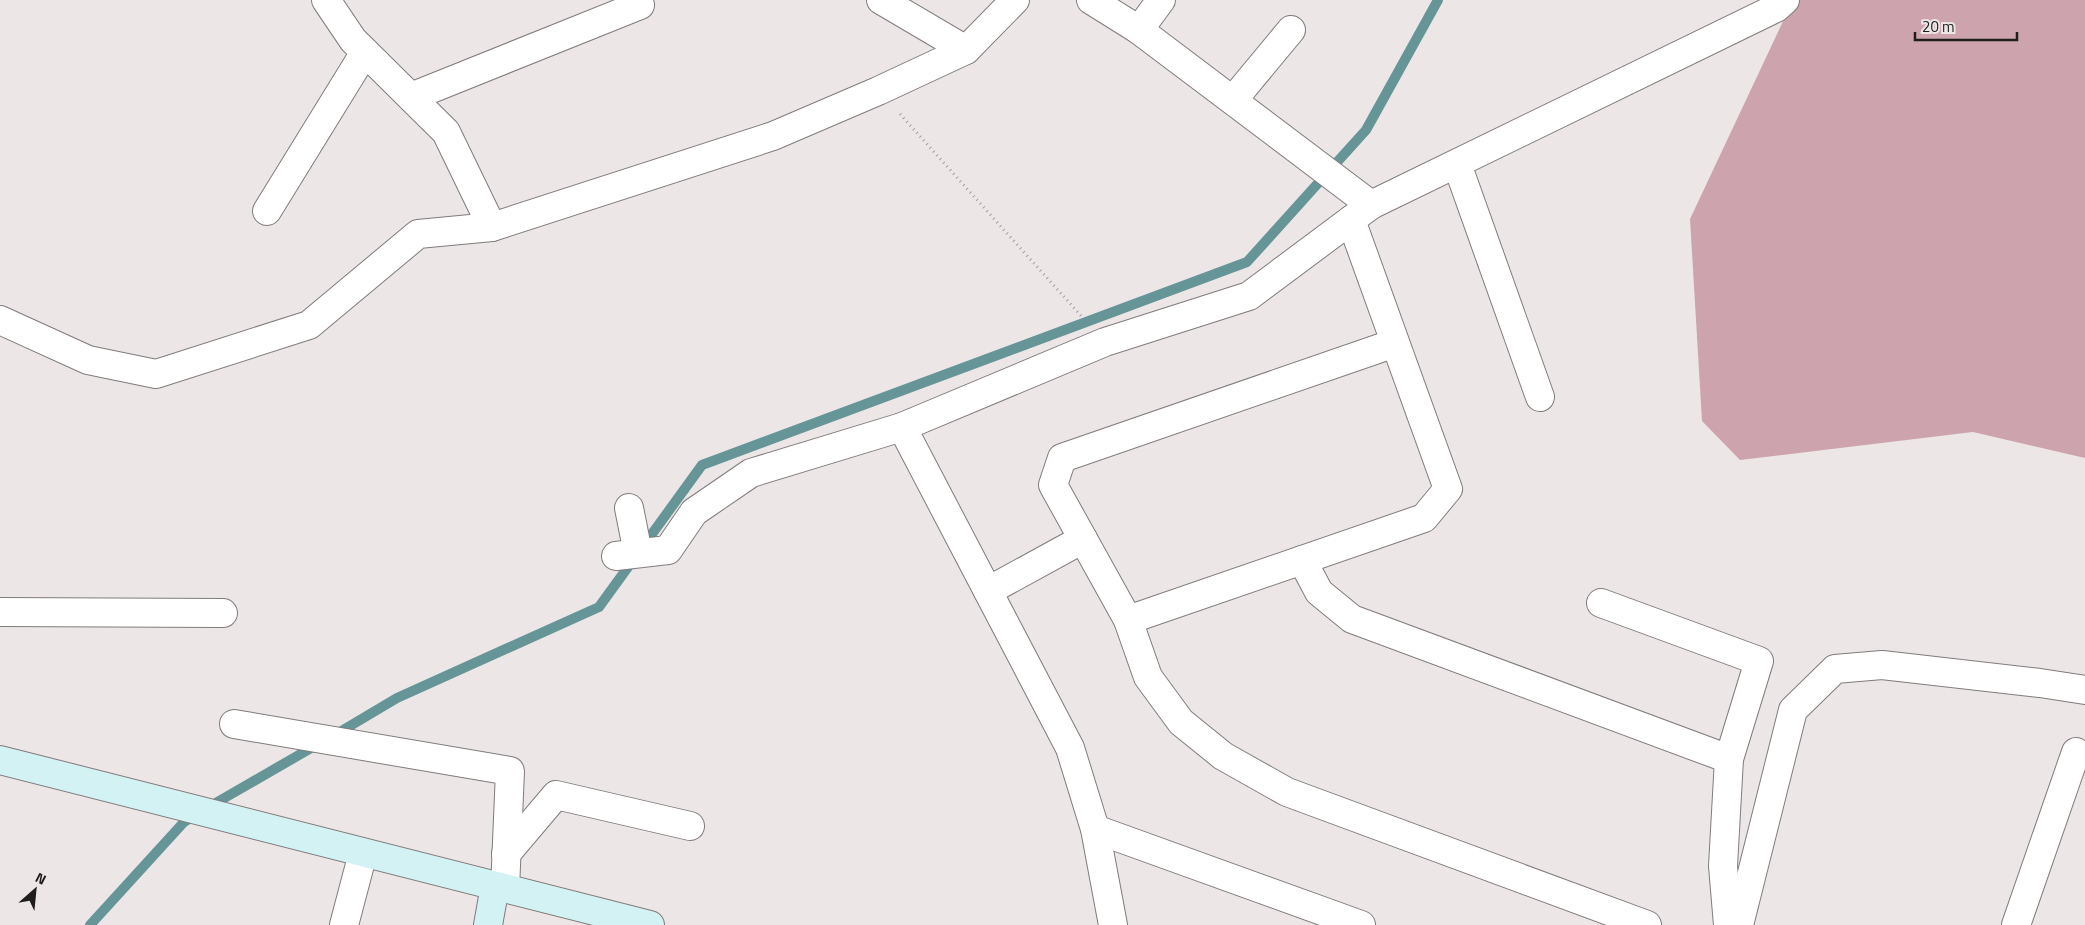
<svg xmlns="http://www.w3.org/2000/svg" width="2085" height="925" viewBox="0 0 2085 925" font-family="'Titillium Web',sans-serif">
	<rect width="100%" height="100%" fill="#ece6e7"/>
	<polygon fill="#cda4ad" points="1793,0 2085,0 2085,458 1973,432 1740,460 1702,421 1690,219"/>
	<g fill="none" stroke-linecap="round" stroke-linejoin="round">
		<g stroke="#669598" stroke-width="10">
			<polyline points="333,736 397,698 599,607 702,465 1247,262 1366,130 1438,0"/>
			<polyline points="207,808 318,744"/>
			<polyline points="90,925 184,822 195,815"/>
		</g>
		<defs>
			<g id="street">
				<polyline points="326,0 353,40 446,132 492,227"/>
				<polyline points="881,0 966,50"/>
				<polyline points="1091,0 1139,30 1371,205"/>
				<polyline points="1139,30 1161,0"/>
				<polyline points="411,97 640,5"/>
				<polyline points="1233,100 1291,30"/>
				<polyline points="1457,164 1540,397"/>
				<polyline points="267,211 365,52"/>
				<polyline points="1351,220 1448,489 1424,518 1128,620 1053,485 1062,458 1395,343"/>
				<polyline points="0,320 88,360 156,374 309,325 418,234 492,227 773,136 878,91 966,50 1015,0"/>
				<polyline points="629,508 638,553"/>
				<polyline points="616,556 668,550 694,512 751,473 902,427"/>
				<polyline points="1302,560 1319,592 1352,619 1729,759 1723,866 1728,925"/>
				<polyline points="988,591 1083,539"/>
				<polyline points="1601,603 1759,661 1729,759"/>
				<polyline points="0,612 223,613"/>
				<polyline points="1128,620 1148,677 1181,722 1223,756 1287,792 1647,925"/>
				<polyline points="234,724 510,771 505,889"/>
				<polyline points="1095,829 1361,925"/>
				<polyline points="506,854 556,795 690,826"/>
				<polyline points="344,925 363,853"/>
				<polyline points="1113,925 1095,829 1070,748 902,427 1105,342 1249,296 1371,205 1776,8 1785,0"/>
				<polyline points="1739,925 1793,710 1835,669 1882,665 2040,683 2085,690"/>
				<polyline points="2016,925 2076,752"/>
			</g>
			<g id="secondary">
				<polyline points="0,760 650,925"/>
				<polyline points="488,925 495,886"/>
			</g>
		</defs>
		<use href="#street" stroke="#817b7c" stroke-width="30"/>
		<use href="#secondary" stroke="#817b7c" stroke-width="30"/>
		<polyline stroke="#a29e9f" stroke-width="3" stroke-dasharray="1 4" stroke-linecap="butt" points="900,114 1083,318"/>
		<use href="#street" stroke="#fff" stroke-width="28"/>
		<use href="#secondary" stroke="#d3f2f3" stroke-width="28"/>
	</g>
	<g transform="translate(35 890) rotate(27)" stroke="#ece6e7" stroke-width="4" paint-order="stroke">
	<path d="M0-4L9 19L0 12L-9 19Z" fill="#1f1d1e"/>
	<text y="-8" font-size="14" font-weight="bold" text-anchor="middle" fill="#1f1d1e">N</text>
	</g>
	<path d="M1915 32v8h102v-8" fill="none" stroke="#1f1d1e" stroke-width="2.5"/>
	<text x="1922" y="32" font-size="15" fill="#1f1d1e" stroke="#ece6e7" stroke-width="4" paint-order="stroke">20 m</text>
</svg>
